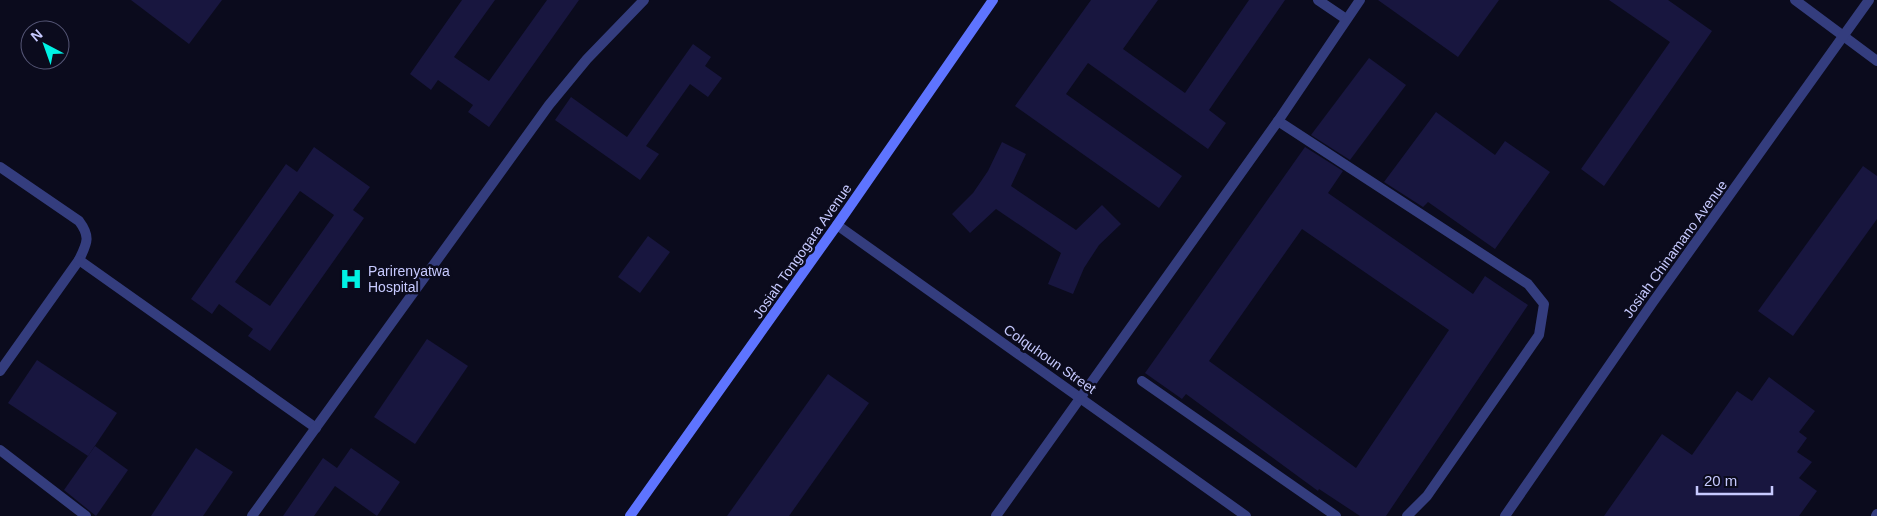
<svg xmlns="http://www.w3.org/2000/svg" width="1877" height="516" viewBox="0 0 1877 516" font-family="Arial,sans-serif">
	<rect width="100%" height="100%" fill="#0b0b1d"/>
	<g fill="#18163f" fill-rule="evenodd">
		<polygon points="131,0 222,0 189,44"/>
		<polygon points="462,0 495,0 454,57 489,81 547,0 579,0 489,127 468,112 473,105 438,80 431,90 410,74"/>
		<polygon points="1091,0 1158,0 1123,49 1185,93 1249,0 1285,0 1209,110 1226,123 1208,149 1088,63 1066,94 1182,176 1159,208 1015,106"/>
		<polygon points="1378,0 1499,0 1458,57"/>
		<polygon points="1609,0 1668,0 1712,31 1604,186 1581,169 1670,42"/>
		<polygon points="693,44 711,57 705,66 722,78 708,97 690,84 646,146 659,154 640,180 555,120 571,97 627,137"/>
		<polygon points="1369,58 1406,85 1350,160 1311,135"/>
		<polygon points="1436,112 1495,155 1505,141 1550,172 1495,249 1428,202 1423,207 1384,182"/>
		<polygon points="1002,142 1026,154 1011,186 1076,230 1102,205 1121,224 1099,245 1084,268 1073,294 1048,284 1061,253 996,209 970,233 952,214 973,193 988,171"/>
		<path d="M 314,147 L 370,187 L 353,210 L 364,218 L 270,351 L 248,336 L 253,329 L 219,304 L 212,314 L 191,299 L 286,164 L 297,172 ZM 300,191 L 334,215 L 270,306 L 235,282 Z"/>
		<path d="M 1305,147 L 1343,171 L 1328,193 L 1473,294 L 1485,276 L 1528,305 L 1386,516 L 1360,516 L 1319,489 L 1318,491 L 1186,394 L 1182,399 L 1145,373 ZM 1302,229 L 1449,330 L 1356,468 L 1209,361 Z"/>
		<polygon points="1863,166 1877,176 1877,219 1793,336 1758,311"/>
		<polygon points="648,236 670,252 640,293 618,277"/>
		<polygon points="427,339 468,366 415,444 374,417"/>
		<polygon points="37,360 117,413 88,456 8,403"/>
		<polygon points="828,374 869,403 789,516 727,516"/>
		<polygon points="1769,377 1815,411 1799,432 1807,438 1797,452 1812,462 1799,478 1817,491 1799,516 1604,516 1662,434 1692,455 1737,391 1752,401"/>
		<polygon points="95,446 128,470 96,516 64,490"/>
		<polygon points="196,448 233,472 203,516 151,516"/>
		<polygon points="351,448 400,482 377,516 335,486 314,516 283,516 323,458 337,468"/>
	</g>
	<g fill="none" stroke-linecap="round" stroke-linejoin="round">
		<g stroke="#343d7e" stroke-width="10">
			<polyline points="1318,0 1346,19"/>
			<polyline points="1278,121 1528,284 1544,304 1539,335 1427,496 1407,516"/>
			<path d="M 0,167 L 79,221 C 91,237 87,243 79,260 L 0,371"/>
			<polyline points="79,260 316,428"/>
			<polyline points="1142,381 1336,516"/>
			<polyline points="0,450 86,516"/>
			<polyline points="252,516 549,105 587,59 644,0"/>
			<polyline points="996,516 1278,121 1360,0"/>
			<polyline points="1876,516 1877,514"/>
		</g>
		<g stroke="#343d7e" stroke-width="10">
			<polyline points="1795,0 1877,61"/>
			<polyline points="837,225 1246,516"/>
			<polyline points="1505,516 1653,302 1869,0"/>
		</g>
		<polyline stroke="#5e74ff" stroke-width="10" points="630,516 837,225 993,0"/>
	</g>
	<defs>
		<symbol id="hospital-bare" viewBox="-9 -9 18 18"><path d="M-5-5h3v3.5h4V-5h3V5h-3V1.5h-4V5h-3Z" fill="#00f2e4" stroke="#0b0b1d" stroke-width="2.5" paint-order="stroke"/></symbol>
	</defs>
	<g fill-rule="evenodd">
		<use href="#hospital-bare" x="335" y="263" width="32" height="32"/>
	</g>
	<g text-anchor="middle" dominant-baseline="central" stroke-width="5" stroke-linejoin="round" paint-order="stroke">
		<g font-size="14" fill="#c7caff" stroke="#0b0b1d">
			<text transform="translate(1675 249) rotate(-54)">Josiah Chinamano Avenue</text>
			<text transform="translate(802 251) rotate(-55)">Josiah Tongogara Avenue</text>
			<text transform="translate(1050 359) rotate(35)">Colquhoun Street</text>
		</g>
		<g font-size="14" fill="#c7caff" stroke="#0b0b1d" text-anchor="start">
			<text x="368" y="271">Parirenyatwa<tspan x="368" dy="16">Hospital</tspan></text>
		</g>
	</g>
	<g transform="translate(45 45) rotate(319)"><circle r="24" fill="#0b0b1d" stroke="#565777"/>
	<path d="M0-4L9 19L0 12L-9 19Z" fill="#00f2e4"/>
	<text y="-8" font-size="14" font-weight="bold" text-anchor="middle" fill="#c7caff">N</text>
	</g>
	<path d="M1697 486v8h75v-8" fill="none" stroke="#c7caff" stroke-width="2.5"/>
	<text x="1704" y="486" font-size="15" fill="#c7caff" stroke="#0b0b1d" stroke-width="4" paint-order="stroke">20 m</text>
</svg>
